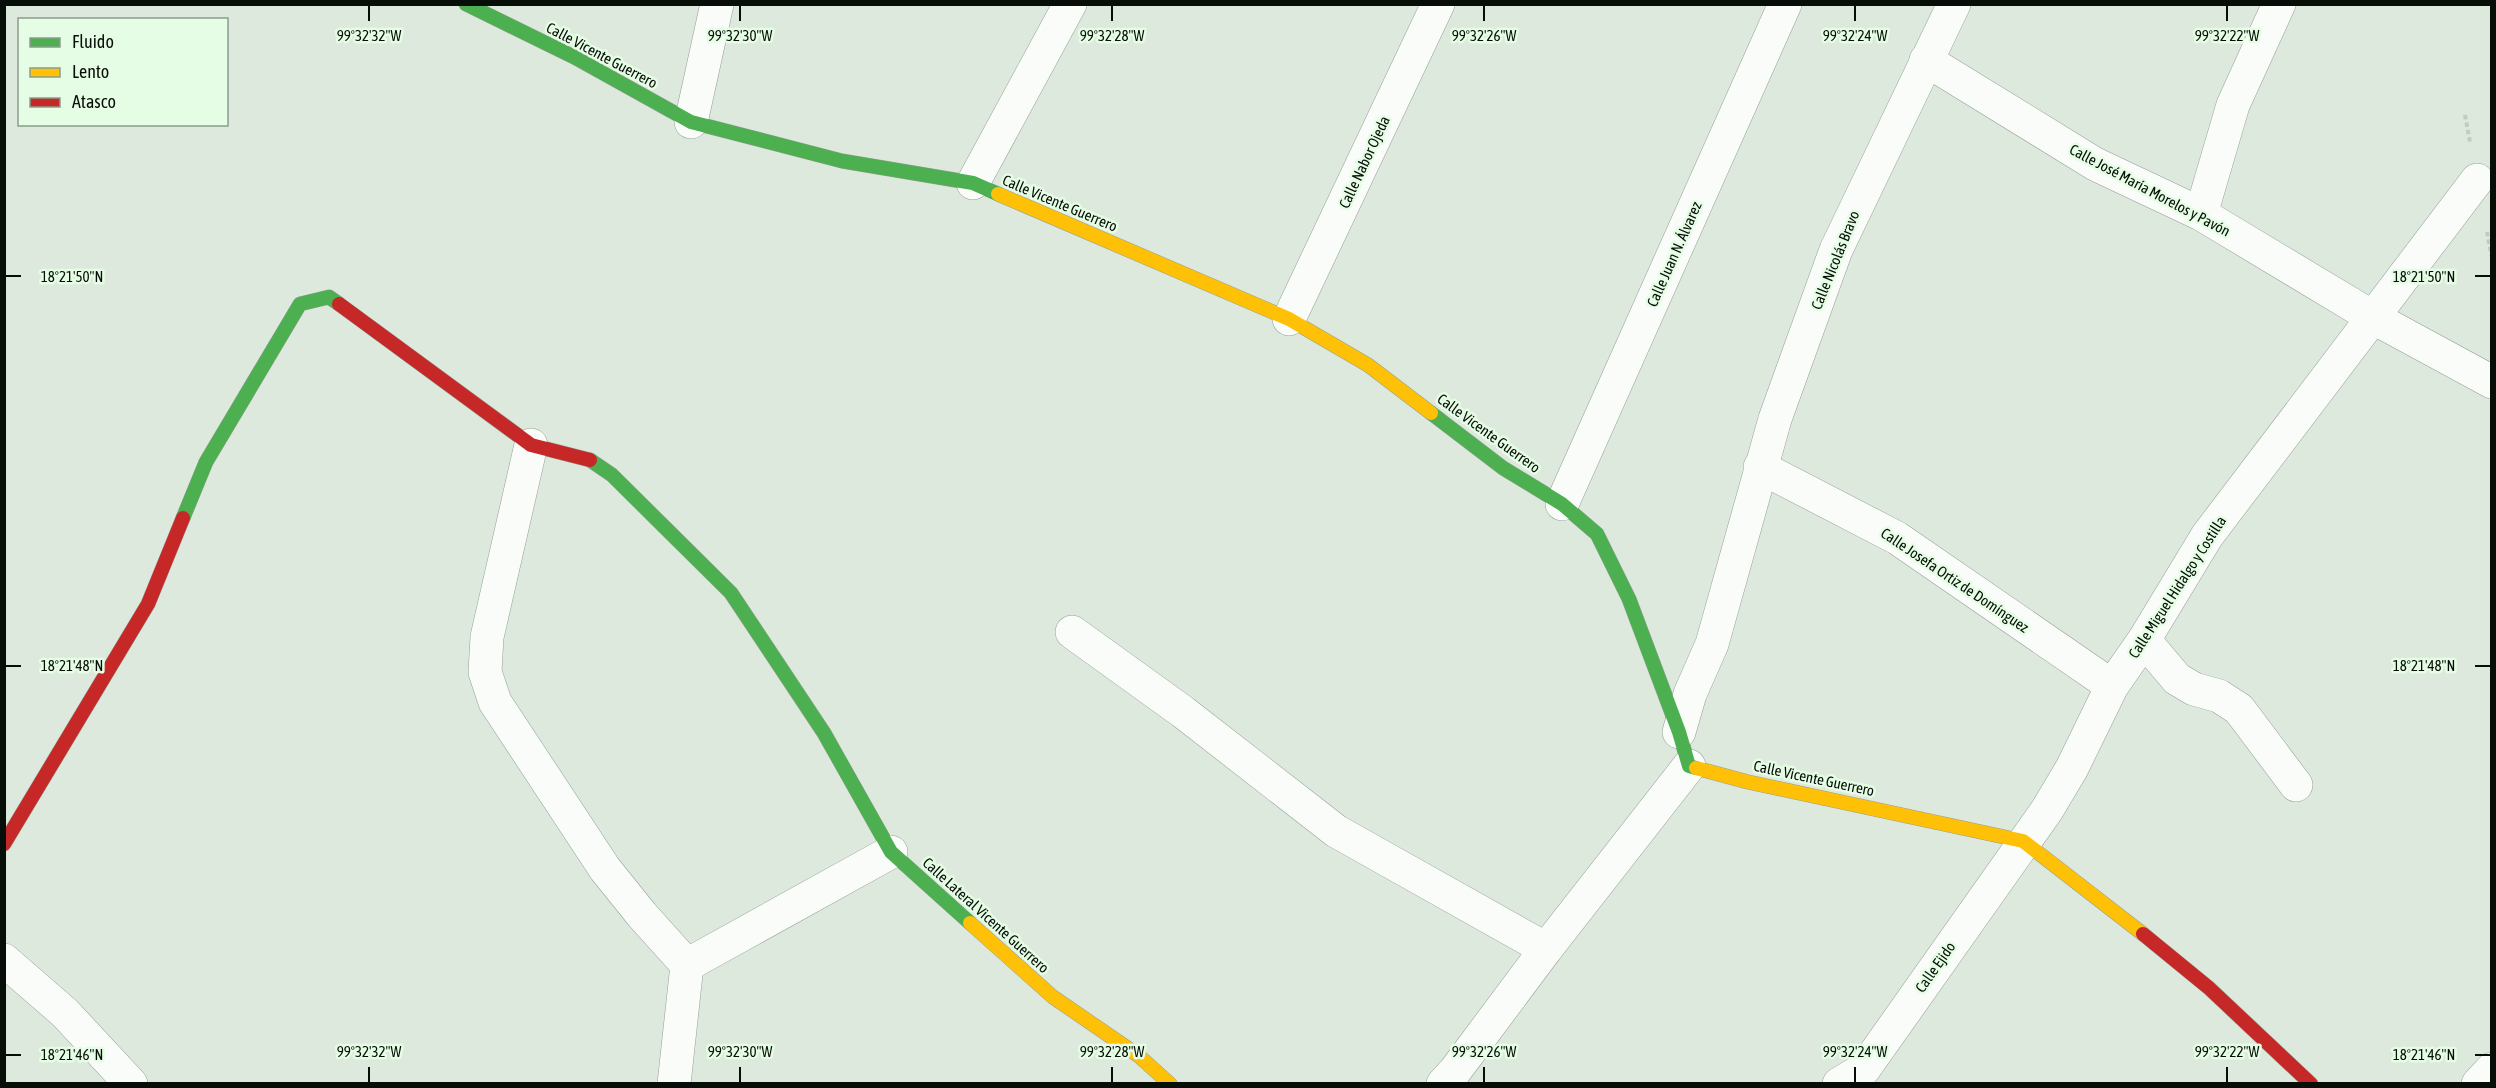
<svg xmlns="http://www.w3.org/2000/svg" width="2496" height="1088" viewBox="0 0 2496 1088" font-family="'Asap Condensed',sans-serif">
	<rect width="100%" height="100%" fill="#dde9dd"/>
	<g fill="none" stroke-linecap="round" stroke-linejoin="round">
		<defs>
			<g id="street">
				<polyline points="1926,60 2095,164 2201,214 2374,318 2492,382"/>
				<polyline points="691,122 717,4"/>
				<polyline points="973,183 1070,4"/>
				<polyline points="2201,214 2233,105 2279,4"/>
				<polyline points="1289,319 1438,4"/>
				<polyline points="531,445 487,637 485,672 495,702 605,869 642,915 687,965 674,1084"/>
				<polyline points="1760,467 1897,538 2112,686"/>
				<polyline points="1562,504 1785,4"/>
				<polyline points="1072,632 1183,712 1336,831 1546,949"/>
				<polyline points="2144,640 2177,679 2194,689 2219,696 2239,709 2296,785"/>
				<polyline points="1679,732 1690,694 1712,644 1775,419 1836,250 1954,4"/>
				<polyline points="4,960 65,1013 131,1084"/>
				<polyline points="687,965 891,852"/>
				<polyline points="1443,1084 1455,1071 1546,949 1689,766"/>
				<polyline points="1839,1084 1864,1069 2047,810 2072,768 2112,686 2144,640 2207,536 2477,180"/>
				<polyline points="2478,1084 2492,1069"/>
			</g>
			<g id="fast">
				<polyline points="466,4 574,57 691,122 842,161 973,183 998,194"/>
				<polyline points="1431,413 1503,468 1562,504 1597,534 1629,599 1679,732 1689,766 1696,768"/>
				<polyline points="590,460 612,475 731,593 824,733 891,852 970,923"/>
				<polyline points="183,518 206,462 300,304 329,297 339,304"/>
			</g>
			<g id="slow">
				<polyline points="998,194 1289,319 1368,365 1431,413"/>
				<polyline points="1696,768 1748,782 2023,841 2143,934"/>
				<polyline points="970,923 1053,997 1139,1056 1170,1084"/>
			</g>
			<g id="jam">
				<polyline points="339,304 531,445 590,460"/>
				<polyline points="4,844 148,604 183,518"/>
				<polyline points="2143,934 2209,988 2311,1084"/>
			</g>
		</defs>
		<use href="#street" stroke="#969f96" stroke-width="34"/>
		<use href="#fast" stroke="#969f96" stroke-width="15"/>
		<use href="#slow" stroke="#969f96" stroke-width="15"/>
		<use href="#jam" stroke="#969f96" stroke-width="15"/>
		<g stroke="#c5c9c5" stroke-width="4" stroke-dasharray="4.5 3" stroke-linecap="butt">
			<polyline points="2465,115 2470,142"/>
			<polyline points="2487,232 2492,258"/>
		</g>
		<use href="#street" stroke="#fafcfa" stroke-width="33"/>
		<use href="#fast" stroke="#4caf50" stroke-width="14"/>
		<use href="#slow" stroke="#ffc107" stroke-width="14"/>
		<use href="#jam" stroke="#c62828" stroke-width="14"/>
	</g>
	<path fill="none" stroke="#070e07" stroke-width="2" d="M 369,6 L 369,21M 740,6 L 740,21M 1112,6 L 1112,21M 1484,6 L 1484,21M 1855,6 L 1855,21M 2227,6 L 2227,21M 6,276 L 21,276M 2475,276 L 2490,276M 6,666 L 21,666M 2475,666 L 2490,666M 6,1055 L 21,1055M 2475,1055 L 2490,1055M 369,1067 L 369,1082M 740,1067 L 740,1082M 1112,1067 L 1112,1082M 1484,1067 L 1484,1082M 1855,1067 L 1855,1082M 2227,1067 L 2227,1082"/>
	<g text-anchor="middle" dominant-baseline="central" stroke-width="5" stroke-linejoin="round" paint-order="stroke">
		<g font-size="15" fill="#070e07" stroke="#e5fde4">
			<text transform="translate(602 55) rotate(28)">Calle Vicente Guerrero</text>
			<text transform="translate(1364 162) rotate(-65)">Calle Nabor Ojeda</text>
			<text transform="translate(2150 190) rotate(28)">Calle José María Morelos y Pavón</text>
			<text transform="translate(1060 203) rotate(23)">Calle Vicente Guerrero</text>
			<text transform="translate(1674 254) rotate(-66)">Calle Juan N. Álvarez</text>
			<text transform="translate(1835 260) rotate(-68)">Calle Nicolás Bravo</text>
			<text transform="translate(1489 433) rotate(36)">Calle Vicente Guerrero</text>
			<text transform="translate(1955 580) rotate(34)">Calle Josefa Ortiz de Domínguez</text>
			<text transform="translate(2177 587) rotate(-57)">Calle Miguel Hidalgo y Costilla</text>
			<text transform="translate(1814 778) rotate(12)">Calle Vicente Guerrero</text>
			<text transform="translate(986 915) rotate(42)">Calle Lateral Vicente Guerrero</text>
			<text transform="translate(1935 967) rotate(-55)">Calle Ejido</text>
		</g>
	</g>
	<g font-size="15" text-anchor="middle" fill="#070e07" stroke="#e5fde4" stroke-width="5" stroke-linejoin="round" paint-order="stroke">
		<text x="369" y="41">99°32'32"W</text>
		<text x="740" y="41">99°32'30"W</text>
		<text x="1112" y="41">99°32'28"W</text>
		<text x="1484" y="41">99°32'26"W</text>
		<text x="1855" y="41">99°32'24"W</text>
		<text x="2227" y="41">99°32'22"W</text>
		<text x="72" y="282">18°21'50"N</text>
		<text x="2424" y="282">18°21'50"N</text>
		<text x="72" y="671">18°21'48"N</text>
		<text x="2424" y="671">18°21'48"N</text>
		<text x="369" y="1057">99°32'32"W</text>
		<text x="740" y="1057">99°32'30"W</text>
		<text x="1112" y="1057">99°32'28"W</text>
		<text x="1484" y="1057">99°32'26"W</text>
		<text x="1855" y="1057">99°32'24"W</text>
		<text x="2227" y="1057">99°32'22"W</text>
		<text x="72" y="1060">18°21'46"N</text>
		<text x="2424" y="1060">18°21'46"N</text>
	</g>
	<rect width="2496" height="1088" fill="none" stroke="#070e07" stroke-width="12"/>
	<rect x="18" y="18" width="210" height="108" fill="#e5fde4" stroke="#8c9d8c" stroke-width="1.5"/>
	<rect x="30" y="38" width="30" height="9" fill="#4caf50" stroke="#8c9d8c" stroke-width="1.5"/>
	<text x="72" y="48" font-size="18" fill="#070e07">Fluido</text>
	<rect x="30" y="68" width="30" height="9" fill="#ffc107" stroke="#8c9d8c" stroke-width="1.5"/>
	<text x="72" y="78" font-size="18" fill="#070e07">Lento</text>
	<rect x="30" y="98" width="30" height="9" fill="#c62828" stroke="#8c9d8c" stroke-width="1.5"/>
	<text x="72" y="108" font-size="18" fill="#070e07">Atasco</text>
</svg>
